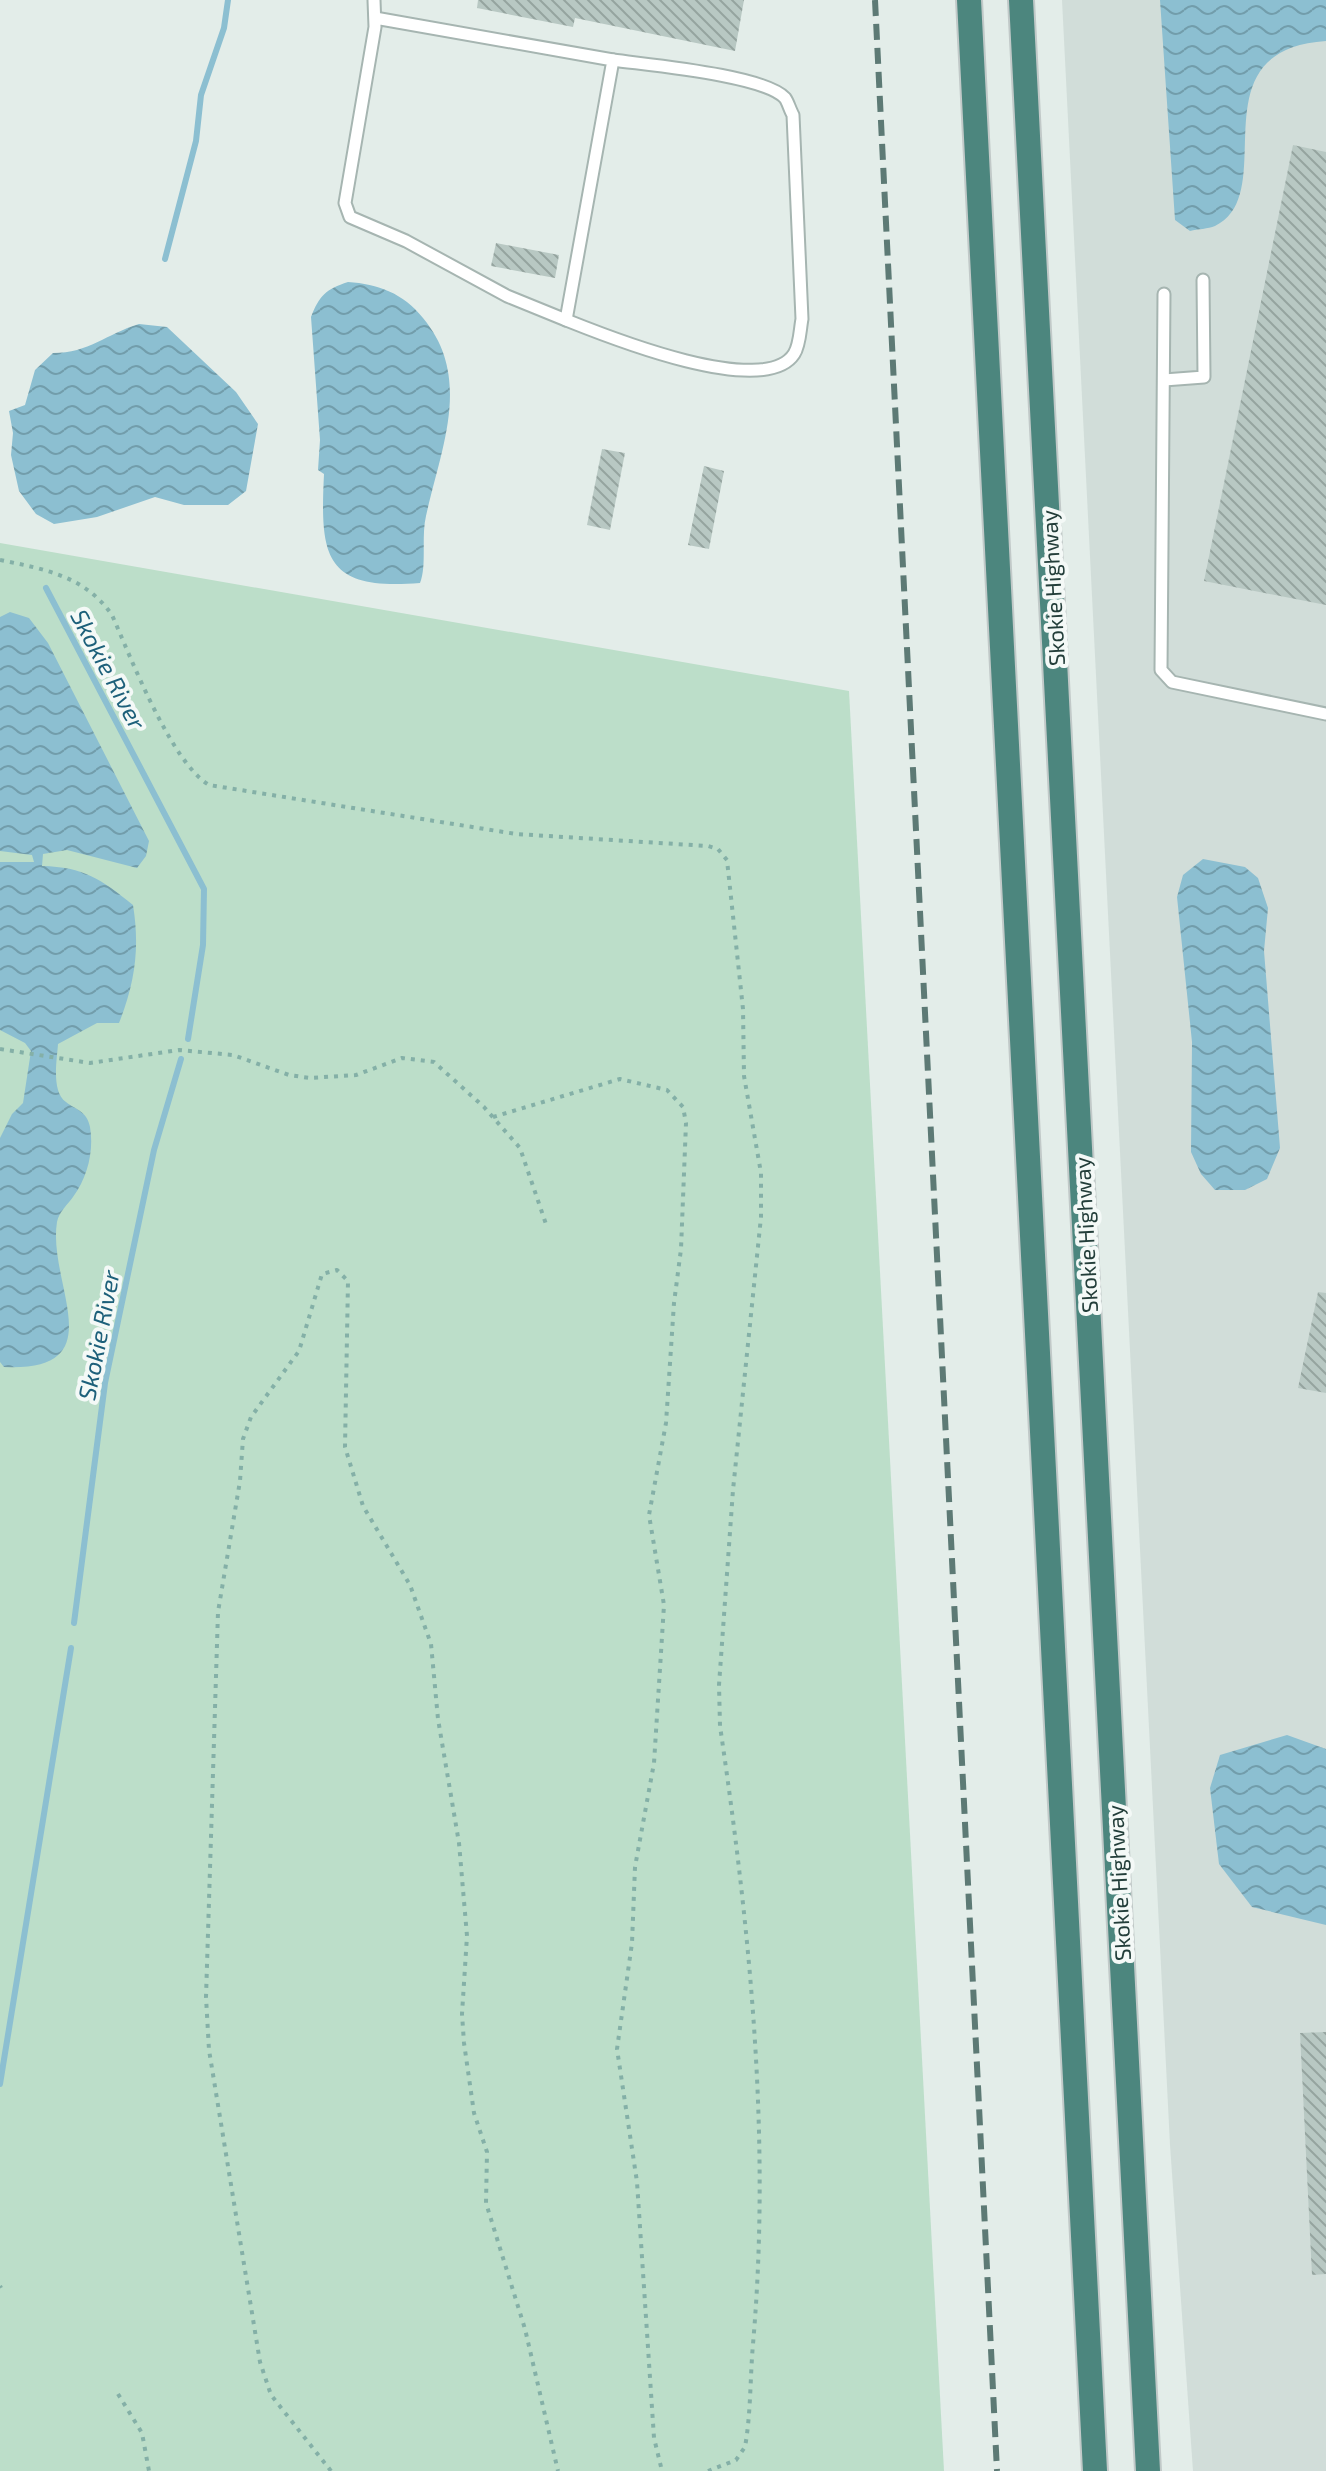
<svg xmlns="http://www.w3.org/2000/svg" width="1326" height="2471" viewBox="0 0 1326 2471" font-family="'Exo 2',sans-serif">
	<defs>
		<pattern id="water-waves" width="16" height="10" patternUnits="userSpaceOnUse" patternTransform="scale(2)"><rect width="16" height="10" fill="#8cbfd1"/><path d="M0 5q4-4 8 0t8 0" fill="none" stroke="#729dab"/></pattern>
		<pattern id="building-back-hatch" width="6" height="6" patternUnits="userSpaceOnUse" patternTransform="scale(2)"><rect width="6" height="6" fill="#b8c8c3"/><path d="M-1 5l2 2M0 0l6 6M5-1l2 2" fill="none" stroke="#95a49f"/></pattern>
	</defs>
	<rect width="100%" height="100%" fill="#e3ede9"/>
	<polygon fill="#d1ddd9" points="1062,0 1326,0 1326,2471 1193,2471 1170,2145"/>
	<polygon fill="#bcdec9" points="0,543 849,691 944,2471 0,2471"/>
	<g fill="url(#water-waves)">
		<path d="M 1160,0 L 1326,0 L 1326,41 C 1192,50 1283,193 1215,226 C 1208,229 1198,229 1190,231 L 1175,220 Z"/>
		<path d="M 348,282 C 378,284 403,293 423,318 C 473,378 441,448 426,516 C 421,537 427,566 420,583 C 324,591 320,556 324,474 L 318,470 L 320,440 L 311,317 C 319,296 326,289 348,282 Z"/>
		<path d="M 139,324 L 167,327 L 236,392 L 258,424 L 246,491 L 228,505 L 184,505 L 155,497 L 97,517 L 54,524 L 36,514 L 19,491 L 11,455 L 13,433 L 9,411 L 25,405 L 35,370 L 53,353 C 89,353 106,334 139,324 Z"/>
		<path d="M 10,612 L 29,618 L 48,643 L 149,841 L 146,856 L 137,868 L 67,850 L 43,854 L 42,866 C 84,867 101,879 133,905 C 140,948 135,983 119,1023 L 97,1023 L 58,1044 C 57,1060 51,1091 66,1102 C 76,1110 87,1111 90,1127 C 94,1150 88,1177 73,1197 C 68,1204 59,1212 57,1222 C 47,1284 116,1372 4,1367 L 0,1362 L 0,1138 L 12,1114 L 23,1103 L 31,1051 L 25,1043 L 0,1030 L 0,862 L 34,862 L 32,855 L 0,851 L 0,617 Z"/>
		<polygon points="1203,859 1245,867 1258,878 1268,908 1264,951 1280,1148 1267,1179 1245,1190 1215,1190 1201,1174 1191,1152 1192,1042 1177,897 1183,875"/>
		<polygon points="1287,1735 1326,1749 1326,1925 1252,1907 1219,1864 1210,1788 1220,1755"/>
	</g>
	<g fill="none" stroke-linecap="round" stroke-linejoin="round">
		<g stroke="#8cbfd1" stroke-width="6">
			<polyline points="165,259 196,141 201,95 224,28 228,0"/>
			<polyline points="46,588 204,889 203,945 188,1039"/>
			<polyline points="74,1623 105,1383 154,1150 181,1059"/>
			<polyline points="0,2084 71,1648"/>
		</g>
	</g>
	<g fill="url(#building-back-hatch)">
		<polygon points="478,0 744,0 735,51 575,18 573,27 477,8"/>
		<polygon points="1293,145 1326,152 1326,605 1204,581"/>
		<polygon points="496,243 559,255 555,278 491,266"/>
		<polygon points="602,449 625,453 610,530 587,525"/>
		<polygon points="704,466 724,471 709,549 688,545"/>
		<polygon points="1318,1292 1326,1293 1326,1393 1298,1388"/>
		<polygon points="1326,2032 1326,2274 1312,2275 1300,2033"/>
	</g>
	<g fill="none" stroke-linecap="round" stroke-linejoin="round">
		<defs>
			<g id="service">
				<polyline points="374,0 375,27 345,203 350,217 406,241 507,296 566,320 613,60 375,18"/>
				<polyline points="1164,294 1161,670 1172,682 1326,714"/>
				<path d="M 566,320 C 606,336 764,400 794,354 C 800,345 800,329 802,319 L 793,115 C 790,110 788,102 785,98 C 764,75 648,65 613,60"/>
				<polyline points="1164,380 1204,377 1203,280"/>
			</g>
			<g id="trunk">
				<polyline points="969,0 1095,2471"/>
				<polyline points="1021,0 1148,2471"/>
			</g>
		</defs>
		<use href="#service" stroke="#a6b5b1" stroke-width="15"/>
		<use href="#trunk" stroke="#c1c9c8" stroke-width="28"/>
		<g stroke="#84b0a7" stroke-width="4" stroke-dasharray="4 6" stroke-linecap="butt">
			<path d="M 0,560 C 44,569 85,576 112,615 C 131,658 171,762 209,785 L 516,834 L 708,846 L 718,849 L 727,860 L 743,1009 L 744,1076 L 761,1173 L 761,1217 L 733,1490 L 719,1685 L 720,1726 C 750,1931 771,2137 753,2344 C 750,2378 751,2413 745,2447 L 736,2460 L 708,2471"/>
			<polyline points="0,1049 90,1063 179,1050 233,1055 289,1075 310,1078 356,1075 402,1058 434,1062 484,1107 520,1148 547,1227"/>
			<polyline points="493,1117 620,1079 667,1090 683,1107 686,1123 681,1249 674,1303 666,1423 649,1515 664,1605 654,1763 635,1867 632,1943 617,2049 637,2182 654,2438 662,2471"/>
			<polyline points="0,2286 1,2288"/>
			<polyline points="118,2394 142,2433 149,2471"/>
			<polyline points="331,2471 271,2395 260,2362 209,2050 206,1997 218,1612 240,1481 243,1439 251,1417 299,1351 322,1274 337,1270 348,1281 345,1447 363,1506 410,1585 431,1644 438,1719 459,1843 467,1936 462,2014 464,2043 474,2113 487,2152 486,2203 525,2329 558,2471"/>
		</g>
		<use href="#service" stroke="#fff" stroke-width="11"/>
		<use href="#trunk" stroke="#4c867e" stroke-width="24"/>
		<polyline stroke="#5d7a75" stroke-width="6" stroke-dasharray="16 8" stroke-linecap="butt" points="875,0 997,2471"/>
	</g>
	<g text-anchor="middle" dominant-baseline="central" stroke-width="8" stroke-linejoin="round" paint-order="stroke">
		<g font-size="22" fill="#233e3a" stroke="#f4f9f7">
			<text transform="translate(1052 588) rotate(-93)">Skokie Highway</text>
			<text transform="translate(1085 1235) rotate(-93)">Skokie Highway</text>
			<text transform="translate(1118 1883) rotate(-93)">Skokie Highway</text>
		</g>
		<g font-size="24" font-style="italic" fill="#1d607a" stroke="#f4f9f7">
			<text transform="translate(109 669) rotate(62)">Skokie River</text>
			<text transform="translate(98 1335) rotate(-79)">Skokie River</text>
		</g>
	</g>
</svg>
